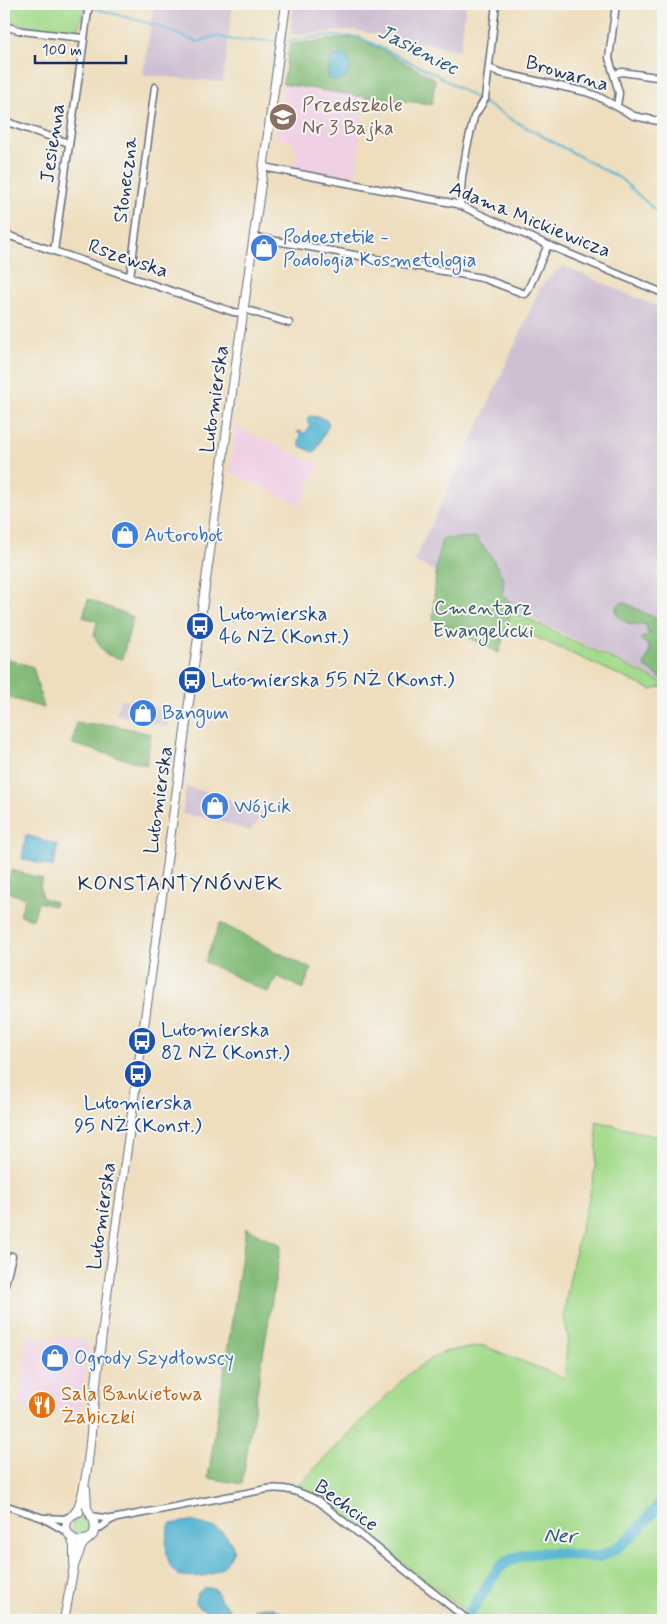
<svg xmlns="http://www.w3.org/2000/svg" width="667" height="1624" viewBox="0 0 667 1624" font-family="Mynerve,sans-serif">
	<rect width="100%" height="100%" fill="#f6f6f2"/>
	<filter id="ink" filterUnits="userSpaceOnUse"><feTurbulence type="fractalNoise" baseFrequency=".02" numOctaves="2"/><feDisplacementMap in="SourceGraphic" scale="10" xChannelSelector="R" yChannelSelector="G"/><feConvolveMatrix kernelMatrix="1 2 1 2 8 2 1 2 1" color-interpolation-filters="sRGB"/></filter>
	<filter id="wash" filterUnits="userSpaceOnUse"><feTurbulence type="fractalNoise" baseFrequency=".0096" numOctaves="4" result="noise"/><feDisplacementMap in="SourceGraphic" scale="20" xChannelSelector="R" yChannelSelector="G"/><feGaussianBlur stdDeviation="1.12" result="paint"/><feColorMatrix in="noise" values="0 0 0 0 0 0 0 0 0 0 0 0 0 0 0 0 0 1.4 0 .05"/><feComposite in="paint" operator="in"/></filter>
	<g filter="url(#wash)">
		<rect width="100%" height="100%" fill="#eedebe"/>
		<g fill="#f0d0e5">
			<polygon points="283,84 365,97 356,175 344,173 340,176 294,167 297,152 292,141 276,138"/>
			<polygon points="235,426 319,465 300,505 230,472"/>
			<polygon points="27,1336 55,1341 56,1336 89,1341 79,1417 18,1408"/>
		</g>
		<g fill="#cebed2">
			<polygon points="154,4 233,4 223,82 143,75"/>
			<polygon points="294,4 466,4 460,50 354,30 301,35 290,34"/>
			<polygon points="563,266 663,309 663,682 414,561 482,418 542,284"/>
			<polygon points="120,699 170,711 167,727 116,714"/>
			<polygon points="186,787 216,794 264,814 250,831 209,818 182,814"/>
		</g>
		<g fill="#a4db8c" stroke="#608575">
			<polygon points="4,4 86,4 77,30 64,32 4,21"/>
			<polygon points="511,611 663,683 663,686 652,690 507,624"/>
			<path d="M 663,1097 L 663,1620 L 477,1620 L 320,1499 L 296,1488 L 362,1420 L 410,1373 L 436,1355 L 447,1351 L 484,1346 L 564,1378 L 568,1337 L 564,1316 L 565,1307 C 569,1282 574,1256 580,1231 C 591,1193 600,1161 596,1121 L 657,1137 Z"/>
			<circle cx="81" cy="1526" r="9"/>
		</g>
		<g fill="#83bb78" stroke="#4f756b">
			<polygon points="358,37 435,79 432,104 365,97 283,84 290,44"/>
			<polygon points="475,537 491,556 504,580 502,595 513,604 499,653 433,619 436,569 442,539"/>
			<polygon points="88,599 133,617 122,659 105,654 94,636 97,621 83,617"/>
			<path d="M 623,602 L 663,622 L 663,677 L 661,678 L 644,666 L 650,650 L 647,644 L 640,639 L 651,633 L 647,632 L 647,627 L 644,624 C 631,626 626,623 616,614 L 616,607 Z"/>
			<polygon points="4,658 33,667 44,708 4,696"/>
			<polygon points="76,723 113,725 151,734 146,765 73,744"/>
			<polygon points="11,870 43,879 40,884 42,898 55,902 54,906 38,902 33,919 20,915 25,898 4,891 4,883 8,884"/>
			<polygon points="220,923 311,969 303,989 277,976 269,993 205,962"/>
			<polygon points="246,1228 281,1245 242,1484 208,1478"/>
		</g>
		<g fill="#54b5d2" stroke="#387298">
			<path d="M 348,55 C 353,71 347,86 328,78 L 331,56 Z"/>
			<polygon points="309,416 318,417 327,420 329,424 316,451 313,452 300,446 299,440 301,436 297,432 300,431 305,433 310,426 307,420"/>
			<polygon points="26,835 58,845 53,867 22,859"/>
			<path d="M 190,1521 C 211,1526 226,1528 234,1549 C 225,1575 202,1580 178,1575 C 175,1572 171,1569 170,1565 C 165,1555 165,1534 170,1524 Z"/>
			<polygon points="204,1588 214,1588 218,1593 220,1599 239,1620 216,1620 197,1604 195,1601 197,1594"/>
			<polygon points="267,1607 273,1608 297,1620 253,1620 256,1612 254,1609"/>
		</g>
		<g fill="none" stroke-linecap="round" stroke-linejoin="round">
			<g stroke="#54b5d2" stroke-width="2">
				<polyline points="71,4 86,7"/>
				<polyline points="90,7 158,26 197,42 216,36 233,40 279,41"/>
				<polyline points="283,41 292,41 324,36 359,37 435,74 511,119 621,179 655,210 663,213"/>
			</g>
			<path stroke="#54b5d2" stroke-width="11" d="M 465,1620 L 499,1568 C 527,1543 565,1556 598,1557 C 626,1548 645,1522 663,1500"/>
		</g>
	</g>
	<g filter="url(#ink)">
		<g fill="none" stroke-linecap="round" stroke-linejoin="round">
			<defs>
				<g id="minor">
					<polyline points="616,4 609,58 619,93 617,106"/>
					<polyline points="4,26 22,31 83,38"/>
					<polyline points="489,68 501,73 586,92 597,96 634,116 663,122"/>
					<polyline points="614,74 622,72 663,78"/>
					<polyline points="4,121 69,143"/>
					<polyline points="263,167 457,204 548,245 663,293"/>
					<polyline points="460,205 462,177 467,147 474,117 485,99 496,4"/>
					<polyline points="4,234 233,312 243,313"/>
					<polyline points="254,237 482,278 525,294 527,292 548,245"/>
					<polyline points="54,251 89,4"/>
					<polyline points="130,277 155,87"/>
					<polyline points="244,309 289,323"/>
					<polyline points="4,1288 12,1256"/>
					<polyline points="4,1505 43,1518 67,1532"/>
					<path d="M 90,1516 L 112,1519 L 267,1489 C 286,1487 301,1492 318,1501 L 468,1620"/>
					<polyline points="45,1518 64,1519 71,1516"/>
					<polyline points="94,1532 112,1519"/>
				</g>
				<g id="major">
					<path d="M 79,1512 C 57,1518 66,1547 88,1539"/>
					<path d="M 74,1514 C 88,1497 91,1426 94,1401 C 100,1348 107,1295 114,1242 L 286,4"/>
					<polyline points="71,1537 74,1546 74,1562"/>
					<polyline points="64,1620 74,1566 82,1545 93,1535 95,1528 94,1521 87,1508 86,1489"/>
				</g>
			</defs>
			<use href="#minor" stroke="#656c80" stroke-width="9"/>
			<use href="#major" stroke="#656c80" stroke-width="10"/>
			<use href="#minor" stroke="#fff" stroke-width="6"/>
			<use href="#major" stroke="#fff" stroke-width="8"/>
		</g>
	</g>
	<defs>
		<symbol id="school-disc" viewBox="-11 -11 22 22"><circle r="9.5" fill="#8d6e63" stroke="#f6f6f2"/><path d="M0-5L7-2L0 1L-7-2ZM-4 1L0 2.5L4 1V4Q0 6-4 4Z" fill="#fff"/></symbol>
		<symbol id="shop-disc" viewBox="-11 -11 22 22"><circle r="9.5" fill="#3f7fe0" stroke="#f6f6f2"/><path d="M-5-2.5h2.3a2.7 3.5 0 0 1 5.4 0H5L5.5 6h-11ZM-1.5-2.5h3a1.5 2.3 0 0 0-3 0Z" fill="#fff"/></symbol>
		<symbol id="bus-disc" viewBox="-11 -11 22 22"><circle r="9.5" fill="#1a4fb4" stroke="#f6f6f2"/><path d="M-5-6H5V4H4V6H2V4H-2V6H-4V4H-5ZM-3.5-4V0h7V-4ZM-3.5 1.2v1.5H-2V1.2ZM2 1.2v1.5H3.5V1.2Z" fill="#fff"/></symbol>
		<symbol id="restaurant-disc" viewBox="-11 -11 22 22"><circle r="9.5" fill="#e8710a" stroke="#f6f6f2"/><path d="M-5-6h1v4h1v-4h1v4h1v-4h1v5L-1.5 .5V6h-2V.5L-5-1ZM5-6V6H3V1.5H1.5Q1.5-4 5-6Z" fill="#fff"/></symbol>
	</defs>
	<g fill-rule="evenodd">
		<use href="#school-disc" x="267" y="101" width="32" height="32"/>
		<use href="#shop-disc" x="248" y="232" width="32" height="32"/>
		<use href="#shop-disc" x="109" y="519" width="32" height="32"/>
		<use href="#bus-disc" x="184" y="610" width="32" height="32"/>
		<use href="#bus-disc" x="176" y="664" width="32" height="32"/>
		<use href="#shop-disc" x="127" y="697" width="32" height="32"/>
		<use href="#shop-disc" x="199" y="790" width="32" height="32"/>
		<use href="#bus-disc" x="126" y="1025" width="32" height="32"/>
		<use href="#bus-disc" x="122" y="1058" width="32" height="32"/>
		<use href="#shop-disc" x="39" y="1342" width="32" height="32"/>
		<use href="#restaurant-disc" x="26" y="1389" width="32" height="32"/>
	</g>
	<g text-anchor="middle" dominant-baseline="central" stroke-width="4" stroke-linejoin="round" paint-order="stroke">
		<g font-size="20" fill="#1b2f5e" stroke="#f6f6f2">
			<text transform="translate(567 74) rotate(16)">Browarna</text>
			<text transform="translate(53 143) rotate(-82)">Jesienna</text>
			<text transform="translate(126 180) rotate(-83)">Słoneczna</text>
			<text transform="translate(530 220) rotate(22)">Adama Mickiewicza</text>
			<text transform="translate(128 259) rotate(19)">Rszewska</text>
			<text transform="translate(215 399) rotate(-82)">Lutomierska</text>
			<text transform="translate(159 800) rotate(-82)">Lutomierska</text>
			<text transform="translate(102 1216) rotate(-82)">Lutomierska</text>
			<text transform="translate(346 1506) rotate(36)">Bechcice</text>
		</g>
		<g font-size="20" fill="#785e54" stroke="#f6f6f2" text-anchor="start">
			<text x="302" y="105">Przedszkole<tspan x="302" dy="23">Nr 3 Bajka</tspan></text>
		</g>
		<g font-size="20" fill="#366cbe" stroke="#f6f6f2" text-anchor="start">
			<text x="283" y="237">Podoestetik -<tspan x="283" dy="23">Podologia Kosmetologia</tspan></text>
			<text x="144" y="535">Autorobot</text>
			<text x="162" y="713">Bangum</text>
			<text x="234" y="806">Wójcik</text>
			<text x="74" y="1358">Ogrody Szydłowscy</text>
		</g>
		<g font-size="20" fill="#3d5a6a" stroke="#f6f6f2">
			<text x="483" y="608">Cmentarz<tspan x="483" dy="23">Ewangelicki</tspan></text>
		</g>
		<g font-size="20" fill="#164399" stroke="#f6f6f2" text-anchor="start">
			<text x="219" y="614">Lutomierska<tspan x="219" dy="23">46 NŻ (Konst.)</tspan></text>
			<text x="211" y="680">Lutomierska 55 NŻ (Konst.)</text>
			<text x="161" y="1030">Lutomierska<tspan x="161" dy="23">82 NŻ (Konst.)</tspan></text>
			<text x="138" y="1103" text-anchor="middle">Lutomierska<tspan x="138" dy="23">95 NŻ (Konst.)</tspan></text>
		</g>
		<g font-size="20" fill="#c56008" stroke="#f6f6f2" text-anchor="start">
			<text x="61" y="1394">Sala Bankietowa<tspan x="61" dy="23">Żabiczki</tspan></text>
		</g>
		<g font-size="21" font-style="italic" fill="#2c5781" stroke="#f6f6f2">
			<text transform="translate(418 50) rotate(27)">Jasieniec</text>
			<text transform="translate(560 1536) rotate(3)">Ner</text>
		</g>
		<g font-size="21" letter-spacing="1" fill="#1b2f5e" stroke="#f6f6f2">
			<text x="180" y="884">KONSTANTYNÓWEK</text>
		</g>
	</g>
	<rect width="667" height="1624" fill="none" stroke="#f6f6f2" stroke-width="20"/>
	<path d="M35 55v8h91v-8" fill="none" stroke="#1b2f5e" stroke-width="2.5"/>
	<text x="42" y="55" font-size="15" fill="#1b2f5e" stroke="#f6f6f2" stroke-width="4" paint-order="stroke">100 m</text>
</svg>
